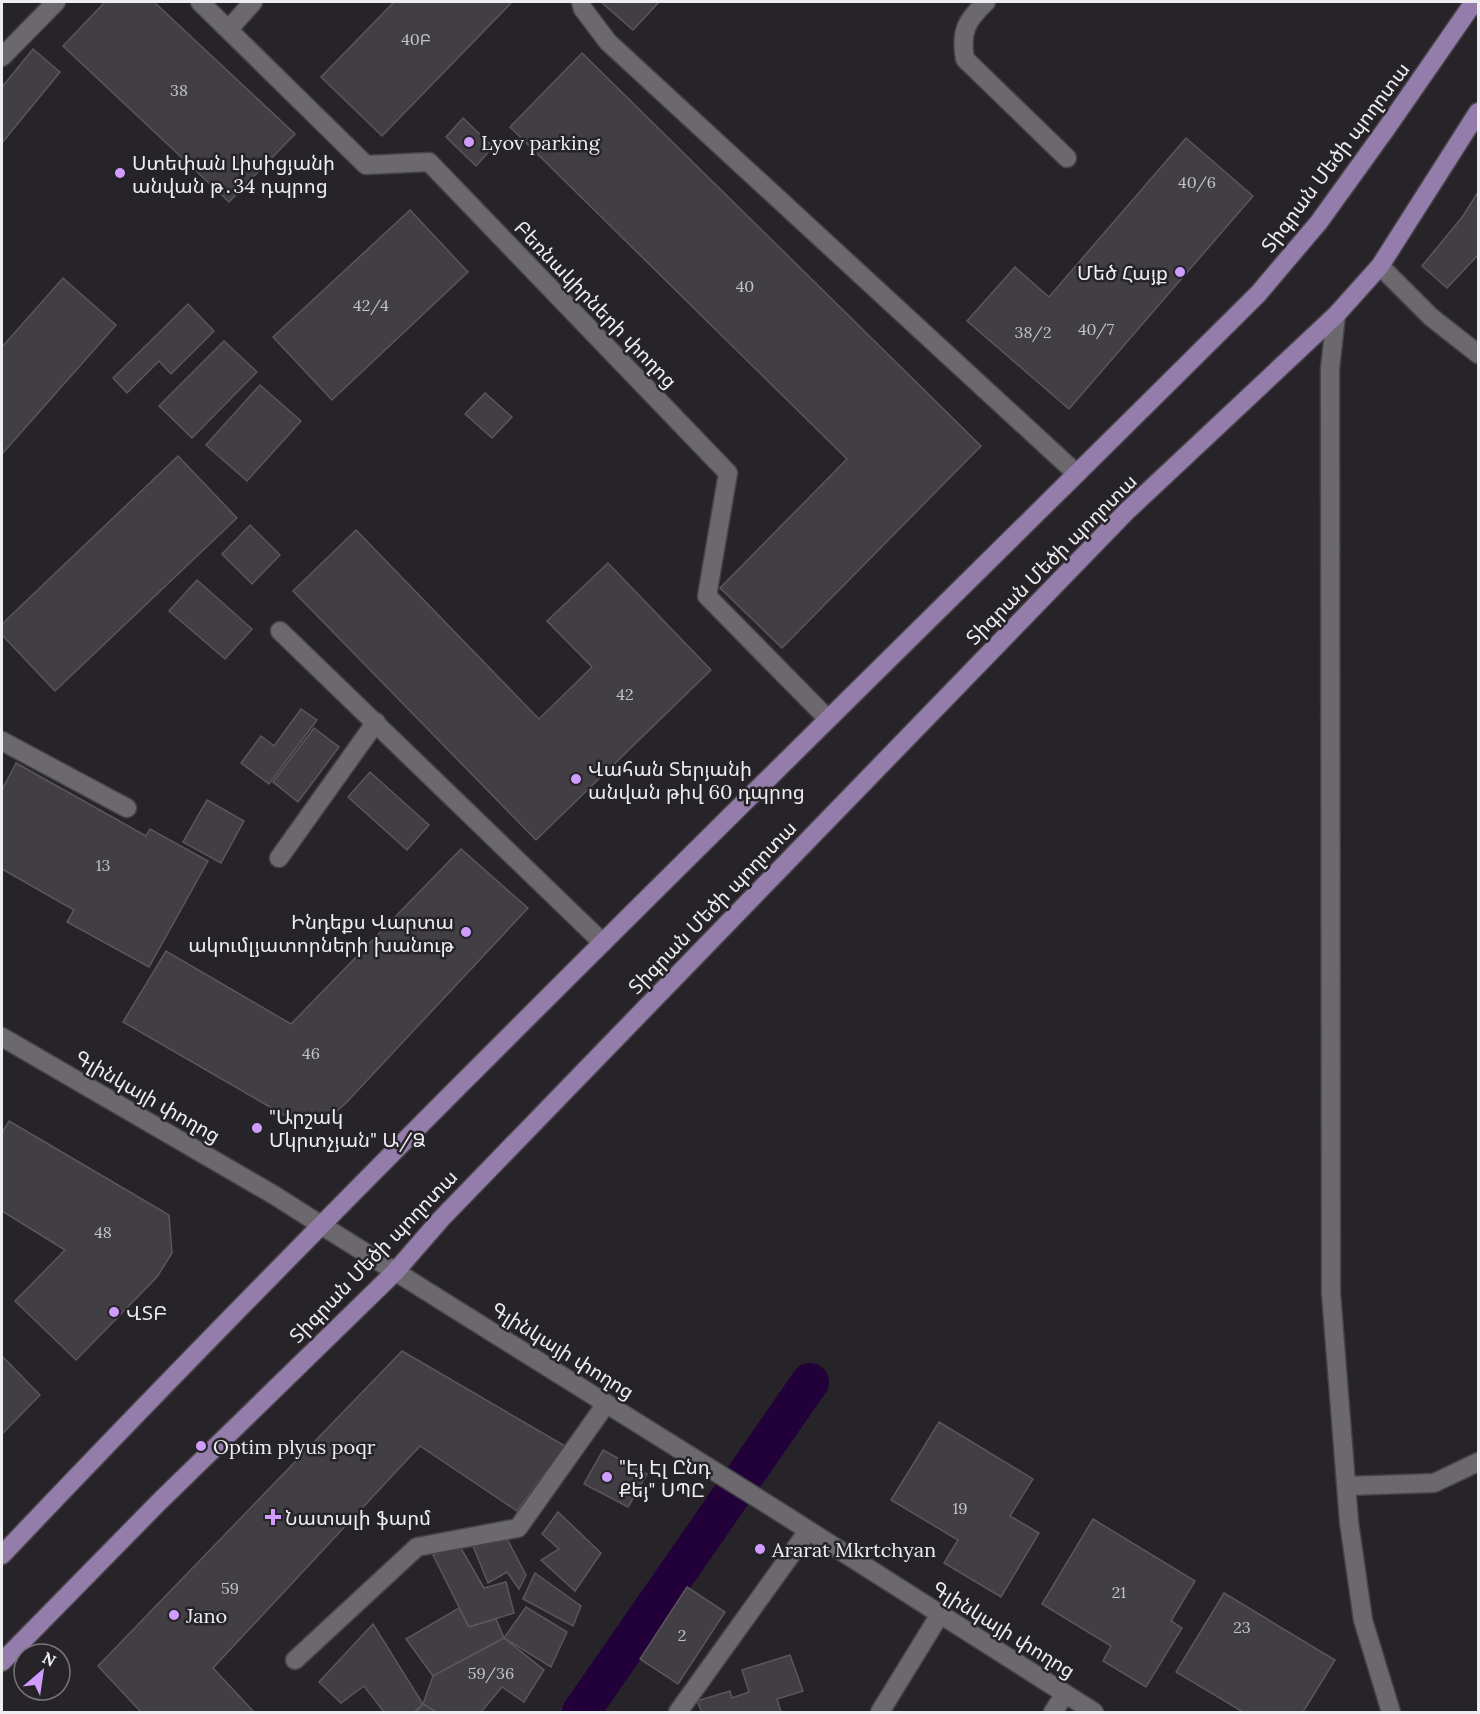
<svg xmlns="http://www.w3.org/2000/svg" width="1480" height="1714" viewBox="0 0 1480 1714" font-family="Lora,'Noto Sans Armenian',serif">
	<rect width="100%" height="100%" fill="#262428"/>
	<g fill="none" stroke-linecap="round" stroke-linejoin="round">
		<polyline stroke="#220039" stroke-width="38" points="581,1712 810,1382"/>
	</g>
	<g fill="#413f43" stroke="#5a575c" stroke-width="1.5">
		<polygon points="105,2 154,2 295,134 229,202 63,46"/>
		<polygon points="394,2 512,2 382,136 321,77"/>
		<polygon points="601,2 659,2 633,30"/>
		<polygon points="33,49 60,72 2,143 2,87"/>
		<polygon points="582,53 981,446 782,648 720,588 847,459 510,127"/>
		<polygon points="463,118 493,147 476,166 446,137"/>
		<polygon points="1186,138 1253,196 1069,409 967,321 1015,267 1049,297"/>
		<polygon points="1478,192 1478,255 1447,288 1422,266 1463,216"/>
		<polygon points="410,210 468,272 332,400 273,337"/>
		<polygon points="63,278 116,325 2,454 2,347"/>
		<polygon points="188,304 214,331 171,374 159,361 127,393 113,378"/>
		<polygon points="224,341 257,372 192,438 159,406"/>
		<polygon points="260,385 301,421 247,481 206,445"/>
		<polygon points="485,393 512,417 492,438 465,414"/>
		<polygon points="178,456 237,518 55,691 2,635 2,624"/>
		<polygon points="250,525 280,555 252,584 222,554"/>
		<polygon points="356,530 539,719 592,667 547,621 608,563 711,670 536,840 293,591"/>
		<polygon points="197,580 252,629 225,659 169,611"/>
		<polygon points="301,709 317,720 269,784 241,763 261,736 274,746"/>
		<polygon points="314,728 339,747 298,802 273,782"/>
		<polygon points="16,763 146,836 150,829 208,861 149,967 67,922 74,910 2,869 2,790"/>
		<polygon points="370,772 429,825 407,850 348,797"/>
		<polygon points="207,800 244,821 221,863 183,842"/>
		<polygon points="461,849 528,908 346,1103 330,1117 311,1122 289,1118 123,1022 166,951 291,1024"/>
		<polygon points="9,1121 169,1215 172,1253 157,1277 76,1360 15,1301 65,1250 2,1211 2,1133"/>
		<polygon points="402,1351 565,1446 517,1511 420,1446 213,1668 254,1712 141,1712 98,1666"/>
		<polygon points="2,1356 40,1395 2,1434"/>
		<polygon points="939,1422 1033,1479 1010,1516 1039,1533 1001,1597 944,1563 958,1540 891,1500"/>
		<polygon points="603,1450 647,1474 628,1507 584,1484"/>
		<polygon points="558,1512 601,1553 575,1591 541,1560 559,1549 542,1534"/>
		<polygon points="1093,1519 1195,1581 1171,1621 1182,1628 1146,1687 1103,1661 1111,1646 1042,1604"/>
		<polygon points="507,1539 526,1575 519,1589 507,1572 488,1583 473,1546"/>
		<polygon points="459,1545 484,1588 506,1582 514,1613 469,1627 433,1555"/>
		<polygon points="535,1573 581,1606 573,1626 523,1599"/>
		<polygon points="687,1587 725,1612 678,1684 640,1659"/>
		<polygon points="1224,1593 1335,1660 1303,1712 1243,1712 1176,1672"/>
		<polygon points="526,1607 567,1632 551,1667 504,1638"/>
		<polygon points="459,1608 469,1627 496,1619 504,1638 433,1676 406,1639"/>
		<polygon points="373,1624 423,1704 414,1712 384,1712 364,1686 341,1703 319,1682"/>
		<polygon points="504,1638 544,1670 524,1702 502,1687 481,1712 436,1712 423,1704 433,1676"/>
		<polygon points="790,1655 803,1691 777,1699 781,1712 702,1712 697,1701 730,1691 732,1698 749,1692 742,1670"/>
		<polygon points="423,1704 436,1712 416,1712"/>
	</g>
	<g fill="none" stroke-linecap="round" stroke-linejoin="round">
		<defs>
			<g id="service">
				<polyline points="200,2 366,165 429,162 728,473 707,596 828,719"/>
				<polyline points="581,2 583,9 608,42 1077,474"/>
				<path d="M 986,2 C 967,20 960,31 965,59 L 1067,158"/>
				<polyline points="229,29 253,2"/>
				<polyline points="2,57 56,2"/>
				<polyline points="1380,266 1431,317 1478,354"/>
				<polyline points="280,631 603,943"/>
				<polyline points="2,741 127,808"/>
				<polyline points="279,858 376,722"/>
				<polyline points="1347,1486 1434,1483 1478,1462"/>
				<polyline points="295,1660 417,1547 518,1528 606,1404"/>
				<polyline points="880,1712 939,1616"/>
			</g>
			<g id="minor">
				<polyline points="2,1037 274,1195 321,1225"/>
				<polyline points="678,1712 808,1531"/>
				<polyline points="1053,1712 1065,1694"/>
			</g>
			<g id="secondary">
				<polyline points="1336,315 1330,369 1331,1293 1349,1522 1363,1620 1391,1712"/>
				<polyline points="321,1225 786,1516 1094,1712"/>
			</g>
			<g id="primary">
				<path d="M 2,1555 C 410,1125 838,712 1258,294 L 1319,222 L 1386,129 L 1474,2"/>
				<polyline points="2,1662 159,1502 395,1272 441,1219 1126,512 1336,315 1380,266 1478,112"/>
			</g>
		</defs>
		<use href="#service" stroke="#454347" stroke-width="21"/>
		<use href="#minor" stroke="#454347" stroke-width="21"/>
		<use href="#secondary" stroke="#454347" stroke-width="21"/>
		<use href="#primary" stroke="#454347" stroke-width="21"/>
		<use href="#service" stroke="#6b696e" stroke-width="18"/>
		<use href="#minor" stroke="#6b696e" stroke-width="18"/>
		<use href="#secondary" stroke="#6b696e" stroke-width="18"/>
		<use href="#primary" stroke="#947dab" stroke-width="18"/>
	</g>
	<g fill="#d09dff" stroke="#262428" stroke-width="2">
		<circle cx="469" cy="142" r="6"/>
		<circle cx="120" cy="173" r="6"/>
		<circle cx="1180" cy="272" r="6"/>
		<circle cx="576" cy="779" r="6"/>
		<circle cx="466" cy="932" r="6"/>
		<circle cx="257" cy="1128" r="6"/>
		<circle cx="114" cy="1312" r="6"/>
		<circle cx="201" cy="1446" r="6"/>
		<circle cx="607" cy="1477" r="6"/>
		<path d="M270 1508h6v6h6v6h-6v6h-6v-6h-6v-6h6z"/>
		<circle cx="760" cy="1549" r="6"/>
		<circle cx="174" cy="1615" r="6"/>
	</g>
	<g text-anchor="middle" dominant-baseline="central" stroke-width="5" stroke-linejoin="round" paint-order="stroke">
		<g font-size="16" fill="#c3c2c5">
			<text x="416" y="39">40Բ</text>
			<text x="179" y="90">38</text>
			<text x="1197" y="182">40/6</text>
			<text x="745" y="286">40</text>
			<text x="371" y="305">42/4</text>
			<text x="1096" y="329">40/7</text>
			<text x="1033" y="332">38/2</text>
			<text x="625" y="694">42</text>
			<text x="103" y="865">13</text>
			<text x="311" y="1053">46</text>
			<text x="103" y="1232">48</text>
			<text x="960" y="1508">19</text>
			<text x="230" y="1588">59</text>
			<text x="1119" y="1592">21</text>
			<text x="1242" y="1627">23</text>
			<text x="682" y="1635">2</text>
			<text x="491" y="1673">59/36</text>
		</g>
		<g font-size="20" fill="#eeedf0" stroke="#262428" text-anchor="start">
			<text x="481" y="142">Lyov parking</text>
			<text x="132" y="162">Ստեփան Լիսիցյանի<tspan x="132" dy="23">անվան թ․34 դպրոց</tspan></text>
			<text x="1168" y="272" text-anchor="end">Մեծ Հայք</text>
			<text x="588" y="768">Վահան Տերյանի<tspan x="588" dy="23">անվան թիվ 60 դպրոց</tspan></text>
			<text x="454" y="921" text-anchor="end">Ինդեքս Վարտա<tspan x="454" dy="23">ակումլյատորների խանութ</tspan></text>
			<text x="269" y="1116">"Արշակ<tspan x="269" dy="23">Մկրտչյան" Ա/Ձ</tspan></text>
			<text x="126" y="1312">ՎՏԲ</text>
			<text x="213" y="1446">Optim plyus poqr</text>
			<text x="619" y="1466">"Էյ Էլ Ընդ<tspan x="619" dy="23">Քեյ" ՍՊԸ</tspan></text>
			<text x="285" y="1517">Նատալի ֆարմ</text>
			<text x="772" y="1549">Ararat Mkrtchyan</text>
			<text x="186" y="1615">Jano</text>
		</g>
		<g font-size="20" fill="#eeedf0" stroke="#262428">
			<text transform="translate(1335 157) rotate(-53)">Տիգրան Մեծի պողոտա</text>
			<text transform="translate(596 304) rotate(46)">Բեռնակիրների փողոց</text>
			<text transform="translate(1051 559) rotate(-45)">Տիգրան Մեծի պողոտա</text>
			<text transform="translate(712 907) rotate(-46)">Տիգրան Մեծի պողոտա</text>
			<text transform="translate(148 1096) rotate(30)">Գլինկայի փողոց</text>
			<text transform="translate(373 1256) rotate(-46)">Տիգրան Մեծի պողոտա</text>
			<text transform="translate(563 1350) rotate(32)">Գլինկայի փողոց</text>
			<text transform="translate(1004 1629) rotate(32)">Գլինկայի փողոց</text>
		</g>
	</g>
	<rect width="1480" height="1714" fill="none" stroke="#eeedf0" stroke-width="6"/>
	<g transform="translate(42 1672) rotate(29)"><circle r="28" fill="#262428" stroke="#767478" stroke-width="1.5"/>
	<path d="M0-4.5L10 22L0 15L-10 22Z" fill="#d09dff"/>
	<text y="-9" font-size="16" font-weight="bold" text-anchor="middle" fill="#eeedf0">N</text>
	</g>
</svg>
